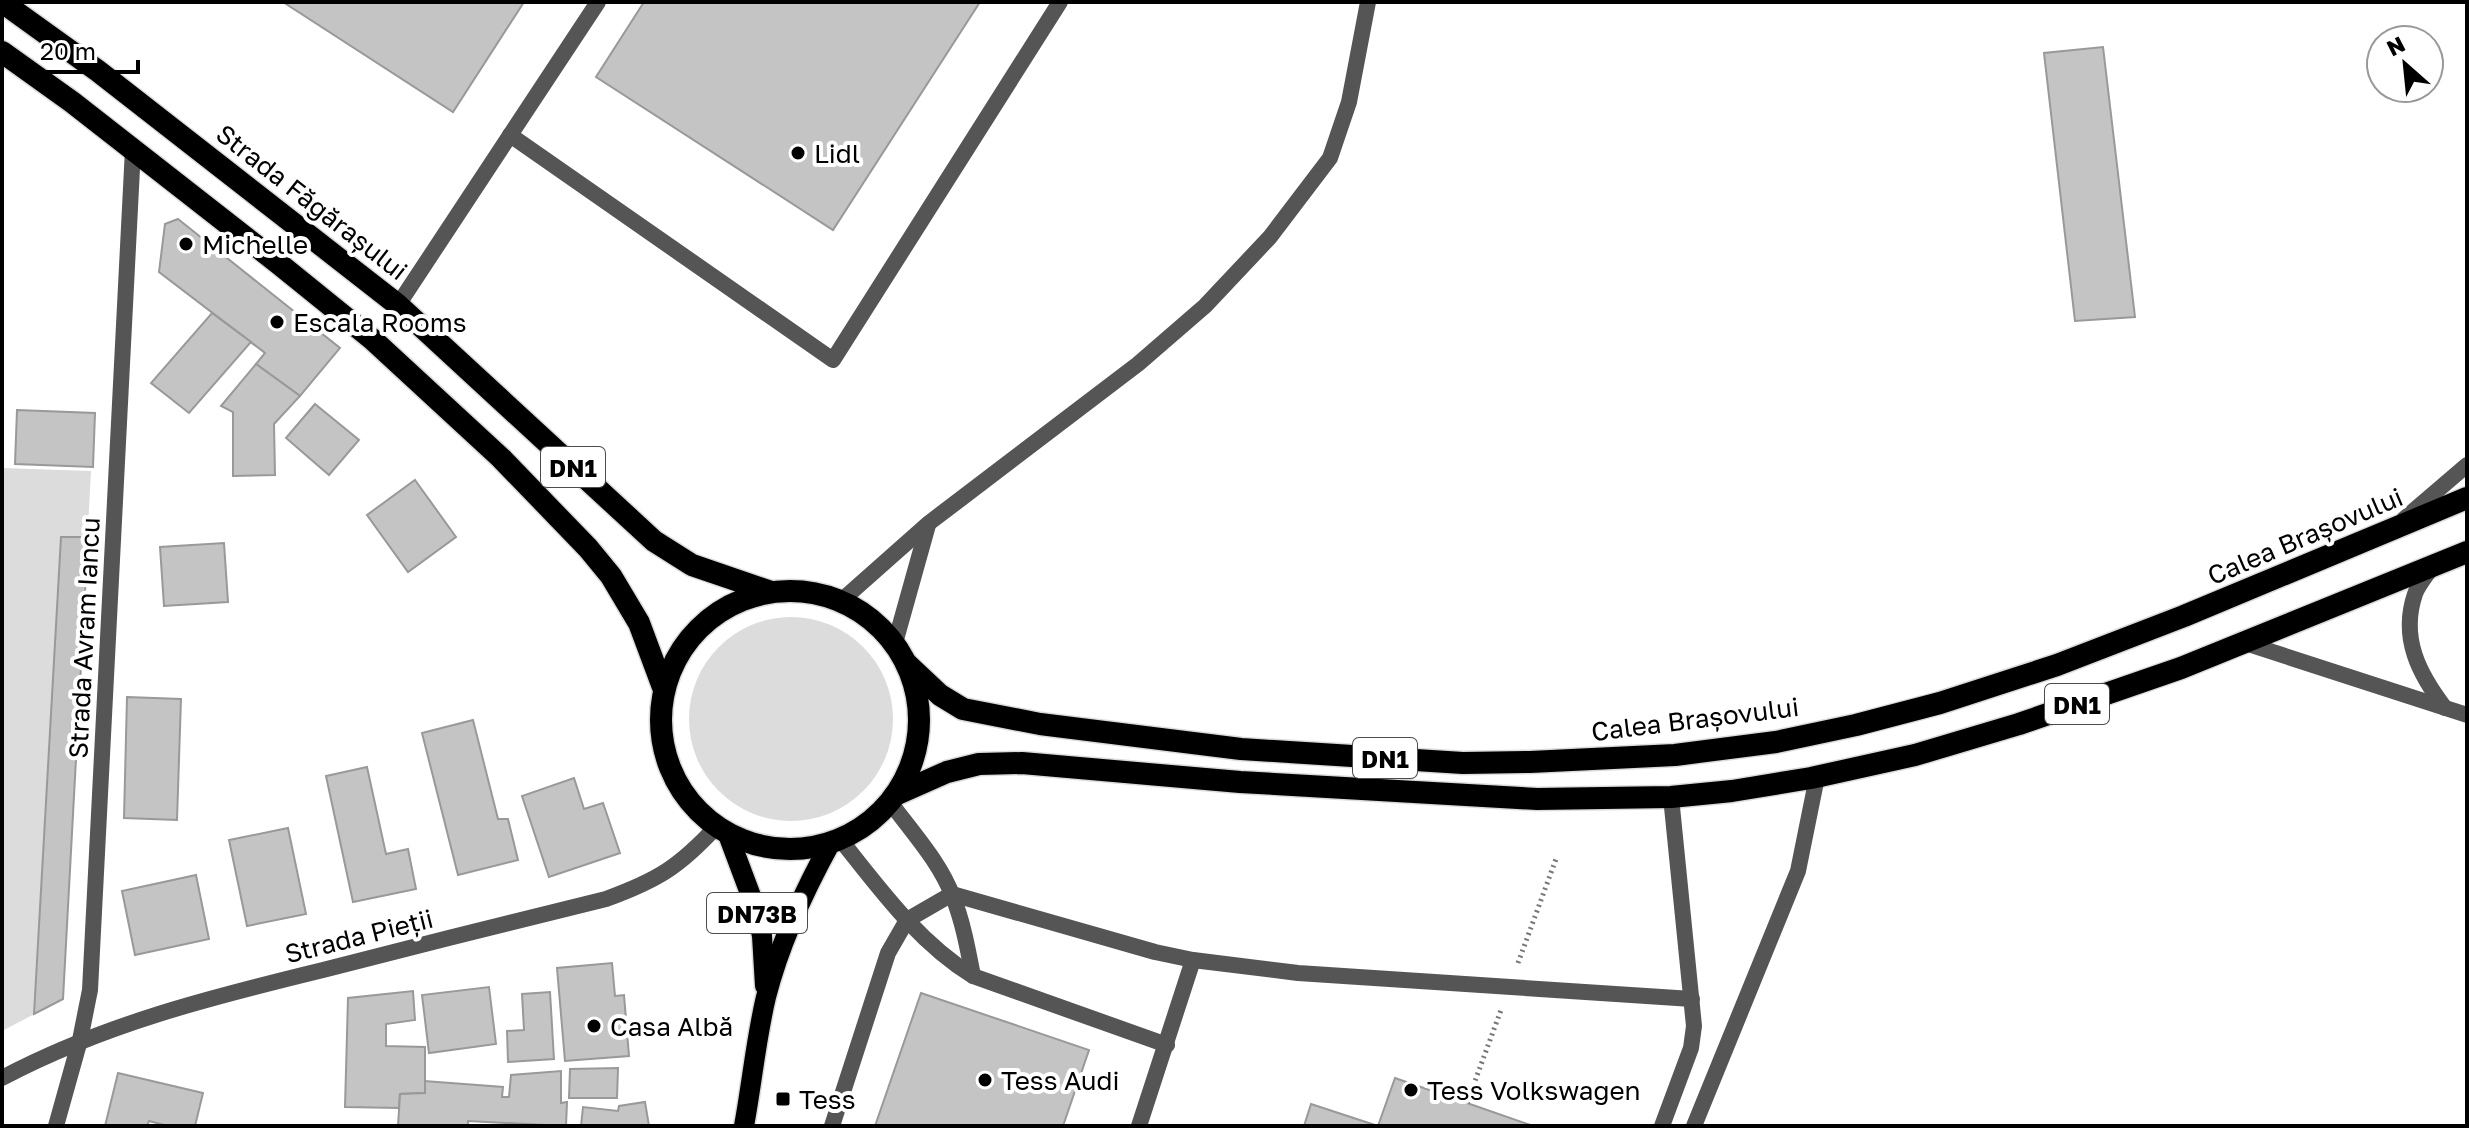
<svg xmlns="http://www.w3.org/2000/svg" width="2469" height="1128" viewBox="0 0 2469 1128" font-family="'Golos Text',sans-serif">
	<rect width="100%" height="100%" fill="#fff"/>
	<g fill="#dcdcdc">
		<polygon points="2,468 91,471 63,999 2,1031"/>
		<circle cx="791" cy="719" r="102"/>
	</g>
	<g fill="#c4c4c4" stroke="#999" stroke-width="2">
		<polygon points="283,2 524,2 453,112"/>
		<polygon points="644,2 980,2 833,230 596,77"/>
		<polygon points="2103,47 2135,317 2075,321 2044,53"/>
		<polygon points="178,219 340,348 300,396 256,364 265,353 159,272 165,224"/>
		<polygon points="212,313 251,342 189,413 151,383"/>
		<polygon points="256,364 300,396 274,424 275,475 233,476 233,412 221,406"/>
		<polygon points="315,404 359,440 329,475 286,438"/>
		<polygon points="17,410 95,413 93,467 15,464"/>
		<polygon points="415,480 456,537 408,572 367,515"/>
		<polygon points="61,537 88,537 63,999 34,1014"/>
		<polygon points="224,543 228,602 164,606 160,547"/>
		<polygon points="127,697 181,699 177,820 124,818"/>
		<polygon points="473,720 498,819 508,819 518,860 458,875 422,733"/>
		<polygon points="367,767 386,854 408,849 416,889 353,902 326,776"/>
		<polygon points="574,778 584,809 603,803 620,853 549,877 522,796"/>
		<polygon points="288,828 306,914 247,926 229,840"/>
		<polygon points="196,875 209,939 135,955 122,891"/>
		<polygon points="612,963 615,996 624,995 629,1056 565,1061 557,968"/>
		<polygon points="489,987 496,1044 429,1053 422,995"/>
		<polygon points="413,991 415,1020 386,1024 386,1046 425,1047 425,1093 400,1094 399,1108 345,1107 348,998"/>
		<polygon points="550,992 554,1059 508,1062 507,1031 524,1030 522,994"/>
		<polygon points="921,993 1089,1050 1063,1126 875,1126"/>
		<polygon points="618,1068 617,1098 569,1098 570,1069"/>
		<polygon points="561,1071 561,1103 567,1102 566,1126 468,1121 468,1126 398,1126 400,1094 425,1093 425,1081 503,1087 502,1097 509,1097 511,1075"/>
		<polygon points="118,1073 203,1093 195,1126 168,1126 149,1121 147,1126 105,1126"/>
		<polygon points="1395,1078 1467,1103 1533,1126 1378,1126"/>
		<polygon points="645,1102 649,1126 581,1126 583,1107 618,1111 619,1106"/>
		<polygon points="1311,1104 1378,1126 1304,1126"/>
	</g>
	<g fill="none" stroke-linecap="round" stroke-linejoin="round">
		<defs>
			<g id="primary">
				<polyline points="727,832 757,912 762,936 765,986"/>
				<path d="M 744,1126 C 752,1083 756,1039 766,997 C 780,942 804,891 831,842"/>
			</g>
			<g id="trunk">
				<polyline points="2,2 98,71 398,305 654,541 692,565 771,592"/>
				<polyline points="2,52 72,102 278,263 372,339 501,458 588,548 611,576 639,623 664,690"/>
				<circle cx="790" cy="720" r="129"/>
				<polyline points="907,664 940,695 963,709 1040,724 1241,749 1463,763 1530,762 1675,755 1776,742 1856,725 1940,703 2057,665 2184,616 2467,498"/>
				<polyline points="895,795 947,772 979,764 1022,763 1240,782 1537,799 1671,797 1732,791 1811,778 1915,755 2019,724 2181,668 2467,552"/>
			</g>
		</defs>
		<use href="#primary" stroke="#dbdbdb" stroke-width="23"/>
		<use href="#trunk" stroke="#dbdbdb" stroke-width="25"/>
		<g stroke="#777" stroke-width="5" stroke-dasharray="2 4" stroke-linecap="butt">
			<polyline points="1518,963 1556,859"/>
			<polyline points="1467,1103 1501,1010"/>
		</g>
		<g stroke="#555" stroke-width="16">
			<polyline points="510,135 833,360 1060,2"/>
			<polyline points="398,305 598,2"/>
			<polyline points="2404,519 2467,465"/>
			<path d="M 2432,567 C 2427,575 2418,585 2415,594 C 2400,638 2419,674 2445,708"/>
			<polyline points="841,601 929,523 1138,364 1205,306 1270,237 1330,158 1349,102 1368,2"/>
			<polyline points="895,643 928,525"/>
			<polyline points="2245,643 2467,715"/>
			<path d="M 890,802 C 912,832 940,862 953,897 C 963,922 968,950 973,976"/>
			<path d="M 840,839 C 880,889 918,942 973,976 L 1167,1045"/>
			<polyline points="832,1126 888,953 907,920 952,894 1155,952 1193,960 1298,973 1692,999"/>
			<polyline points="1139,1126 1193,960"/>
			<polyline points="1662,1126 1691,1048 1694,1026 1671,797"/>
			<polyline points="1694,1126 1798,871 1817,777"/>
		</g>
		<polyline stroke="#555" stroke-width="16" points="56,1126 80,1040 90,990 133,149"/>
		<path stroke="#555" stroke-width="16" d="M 2,1078 C 104,1024 212,997 323,970 C 417,946 512,922 606,899 C 658,880 679,867 717,826"/>
		<use href="#primary" stroke="#000" stroke-width="20"/>
		<use href="#trunk" stroke="#000" stroke-width="22"/>
	</g>
	<g fill="#000" stroke="#fff" stroke-width="3">
		<circle cx="798" cy="153" r="8"/>
		<circle cx="186" cy="244" r="8"/>
		<circle cx="277" cy="322" r="8"/>
		<circle cx="594" cy="1026" r="8"/>
		<circle cx="985" cy="1080" r="8"/>
		<circle cx="1411" cy="1090" r="8"/>
		<rect x="775" y="1091" width="16" height="16" rx="4"/>
	</g>
	<g text-anchor="middle" dominant-baseline="central" stroke-width="8" stroke-linejoin="round" paint-order="stroke">
		<g fill="#fff" stroke="#4c4c4c" stroke-width="2">
			<rect x="541" y="447" width="64" height="40" rx="6"/>
			<rect x="2045" y="684" width="64" height="40" rx="6"/>
			<rect x="1353" y="738" width="64" height="40" rx="6"/>
			<rect x="707" y="893" width="100" height="40" rx="6"/>
		</g>
		<g font-size="24" font-weight="bold" fill="#000">
			<text x="573" y="467">DN1</text>
			<text x="2077" y="704">DN1</text>
			<text x="1385" y="758">DN1</text>
			<text x="757" y="913">DN73B</text>
		</g>
		<g font-size="26" fill="#000" stroke="#fff" text-anchor="start">
			<text x="814" y="153">Lidl</text>
			<text x="202" y="244">Michelle</text>
			<text x="293" y="322">Escala Rooms</text>
			<text x="610" y="1026">Casa Albă</text>
			<text x="1001" y="1080">Tess Audi</text>
			<text x="1427" y="1090">Tess Volkswagen</text>
			<text x="799" y="1099">Tess</text>
		</g>
		<g font-size="26" fill="#000" stroke="#fff">
			<text transform="translate(312 202) rotate(38)">Strada Făgărașului</text>
			<text transform="translate(2305 536) rotate(-23)">Calea Brașovului</text>
			<text transform="translate(84 638) rotate(-87)">Strada Avram Iancu</text>
			<text transform="translate(1695 719) rotate(-7)">Calea Brașovului</text>
			<text transform="translate(359 936) rotate(-14)">Strada Pieții</text>
		</g>
	</g>
	<rect width="2469" height="1128" fill="none" stroke="#000000" stroke-width="8"/>
	<g transform="translate(2405 64) rotate(333)"><circle r="38" fill="#ffffff" stroke="#999999" stroke-width="2"/>
	<path d="M0-6L14 30L0 20L-14 30Z" fill="#000000"/>
	<text y="-12" font-size="22" font-weight="bold" text-anchor="middle" fill="#000000">N</text>
	</g>
	<path d="M28 60v12h110v-12" fill="none" stroke="#000000" stroke-width="4"/>
	<text x="40" y="60" font-size="24" fill="#000000" stroke="#ffffff" stroke-width="6" paint-order="stroke">20 m</text>
</svg>
